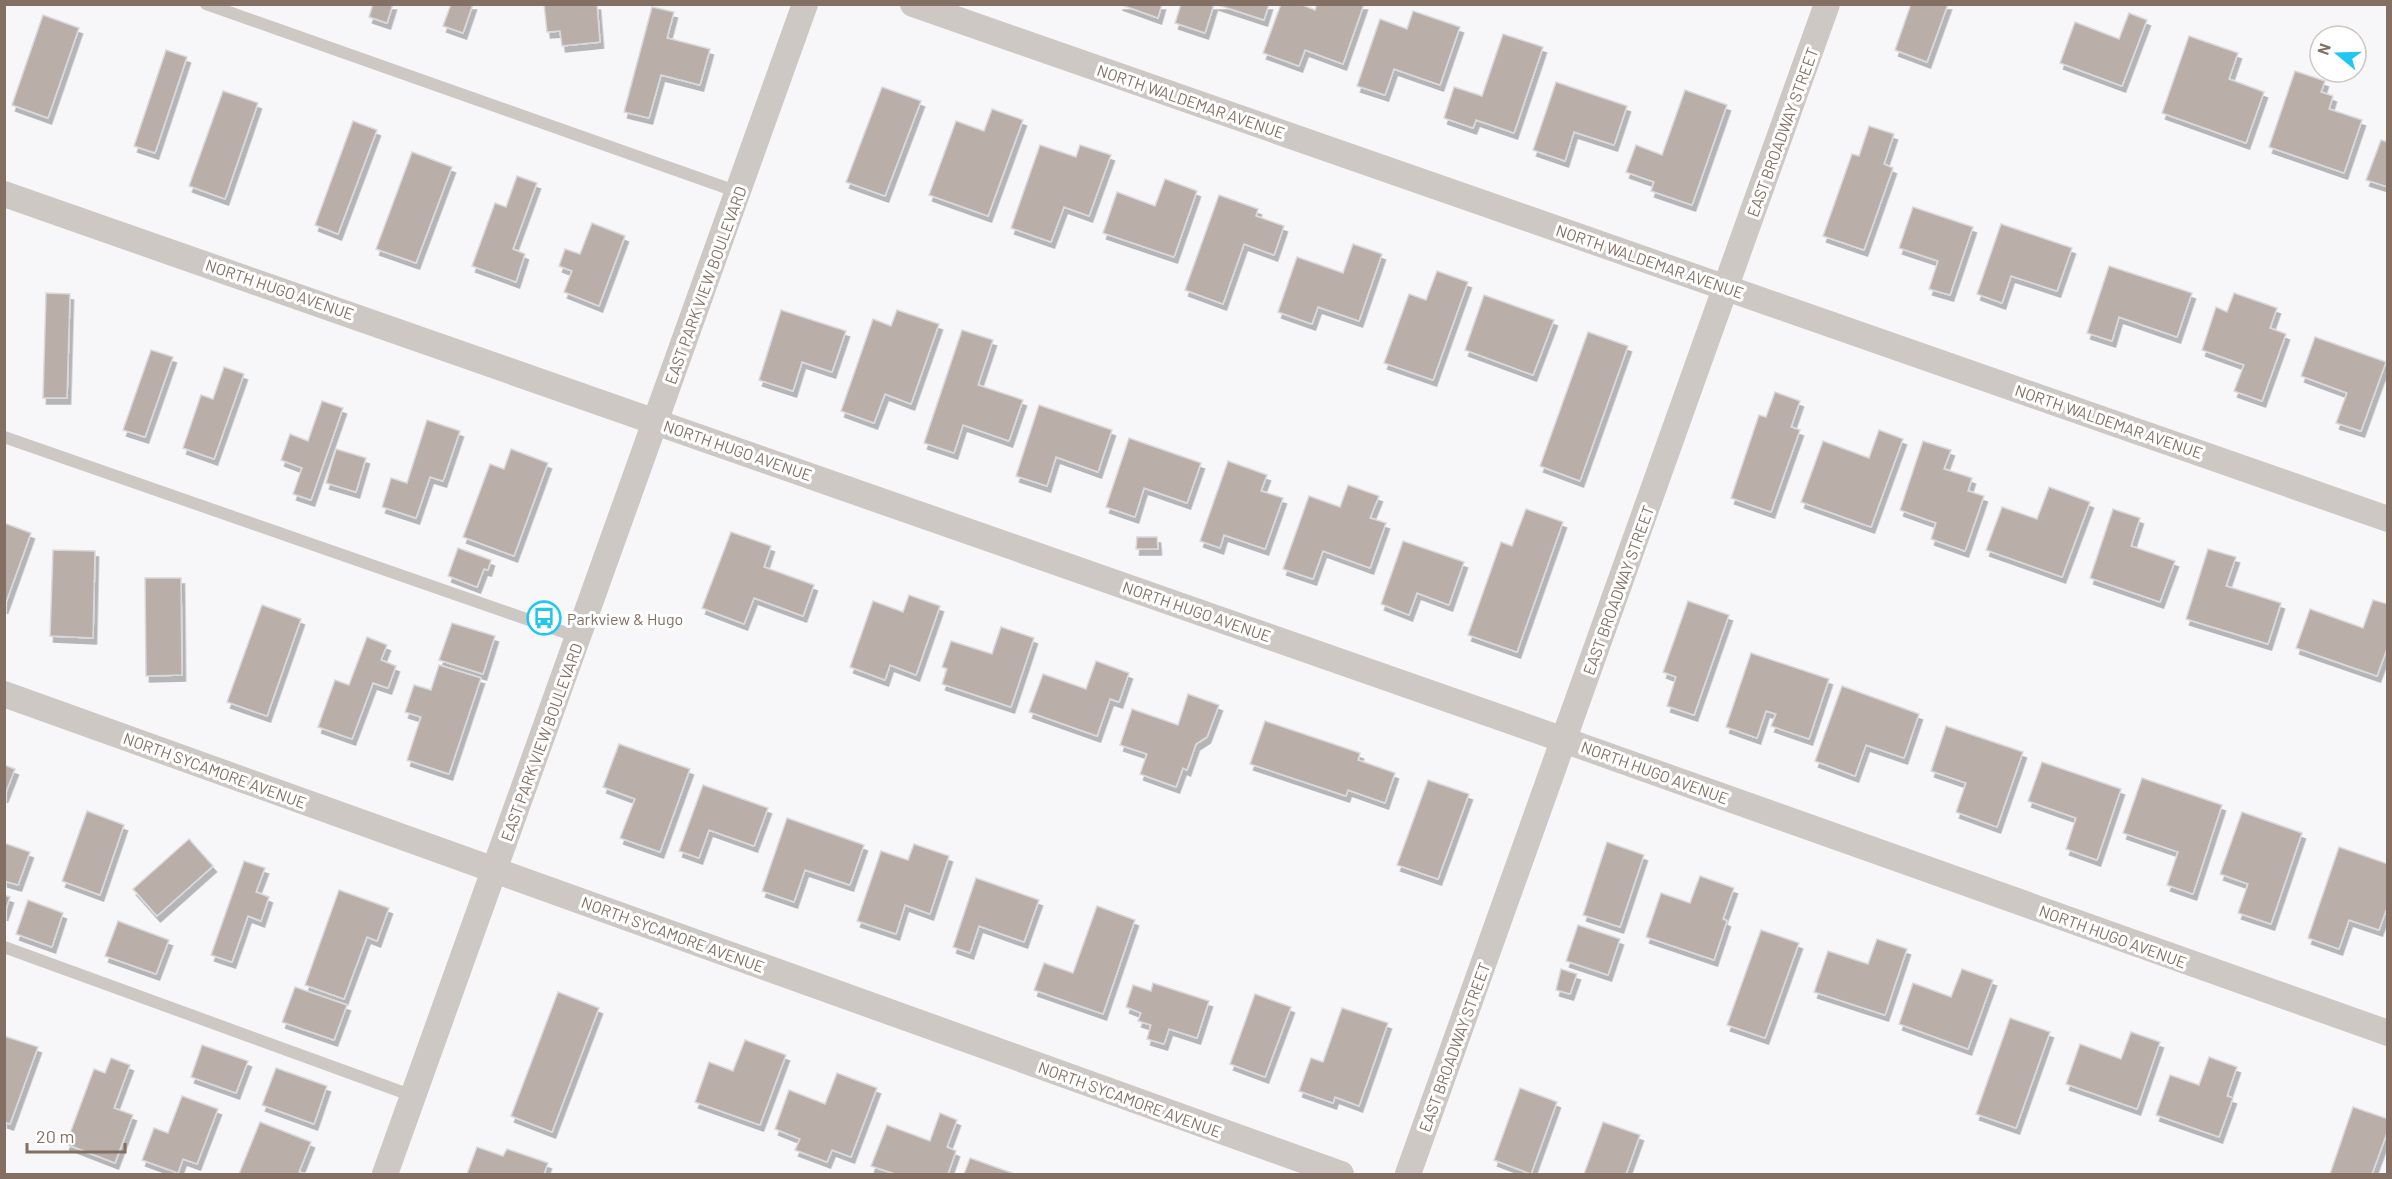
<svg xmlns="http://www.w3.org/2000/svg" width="2392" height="1179" viewBox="0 0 2392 1179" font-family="Barlow,sans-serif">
	<defs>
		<filter id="shadow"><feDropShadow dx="3.5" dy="6" stdDeviation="0" flood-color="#0004"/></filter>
	</defs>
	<rect width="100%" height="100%" fill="#f7f7f9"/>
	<g fill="#b9afa8" stroke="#d9d9db" stroke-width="1.5" filter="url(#shadow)">
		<polygon points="373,4 393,4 387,23 369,17"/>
		<polygon points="451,4 473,4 463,33 443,26"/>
		<polygon points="544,4 597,4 600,42 562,46 560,31 547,32"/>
		<polygon points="1119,4 1162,4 1158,18"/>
		<polygon points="1181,4 1214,4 1205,33 1175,23"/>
		<polygon points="1215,4 1269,4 1264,20"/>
		<polygon points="1281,4 1300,4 1315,10 1317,4 1364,4 1343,64 1305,50 1299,66 1263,53"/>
		<polygon points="1911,4 1948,4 1927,62 1895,50"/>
		<polygon points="652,7 674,12 667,38 710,49 700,85 661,75 649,118 624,112"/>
		<polygon points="1413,11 1460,27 1440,85 1394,69 1385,95 1357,86 1380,19 1407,29"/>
		<polygon points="2129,13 2147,20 2122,86 2060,63 2075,22 2119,39"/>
		<polygon points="43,15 79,28 48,118 12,105"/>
		<polygon points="1503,34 1543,47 1514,133 1476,120 1473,128 1444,118 1454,87 1482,96"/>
		<polygon points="2189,36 2238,53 2229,79 2264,92 2246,143 2162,113"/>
		<polygon points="166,50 187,57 155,153 134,146"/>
		<polygon points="2295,71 2325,81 2321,92 2333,96 2329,109 2362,120 2344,173 2269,147"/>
		<polygon points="1556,82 1627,106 1614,145 1574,132 1565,161 1533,150"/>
		<polygon points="882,87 921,101 885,196 846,182"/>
		<polygon points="1685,90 1727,105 1692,205 1651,191 1654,182 1626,172 1636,145 1662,155"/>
		<polygon points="223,91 258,103 225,199 189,186"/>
		<polygon points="992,109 1023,120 988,216 929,195 956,121 984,131"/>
		<polygon points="353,121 377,130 338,234 315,225"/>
		<polygon points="1869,126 1894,134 1884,164 1893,168 1864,250 1823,236 1852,154 1859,156"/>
		<polygon points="2381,140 2388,142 2388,187 2366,180"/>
		<polygon points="1040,145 1076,157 1080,145 1111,155 1089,216 1064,207 1051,242 1011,228"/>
		<polygon points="412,152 452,167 416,263 376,249"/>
		<polygon points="517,176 537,183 513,249 525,254 516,282 472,266 495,203 506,207"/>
		<polygon points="1165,179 1197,191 1174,257 1103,233 1117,192 1155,206"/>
		<polygon points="1219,195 1258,209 1256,216 1284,226 1274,255 1244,244 1223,304 1185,290"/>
		<polygon points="1913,207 1973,227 1950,295 1929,289 1938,261 1899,248"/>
		<polygon points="592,223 625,236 599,306 564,292 572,271 559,266 565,249 580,254"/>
		<polygon points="2001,224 2072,248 2057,291 2011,276 2002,303 1977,294"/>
		<polygon points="1353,244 1382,254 1359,321 1318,307 1312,324 1278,312 1297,257 1343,273"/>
		<polygon points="2109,266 2192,293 2177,337 2119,317 2112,341 2087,333"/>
		<polygon points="1437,271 1468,282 1433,380 1384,363 1409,294 1426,300"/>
		<polygon points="46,293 70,294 67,398 43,398"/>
		<polygon points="2234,293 2277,308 2270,328 2286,334 2262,401 2234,391 2244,365 2202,350 2216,307 2227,312"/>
		<polygon points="1484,295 1554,320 1533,375 1465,350"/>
		<polygon points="781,310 846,331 832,372 802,362 793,391 759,380"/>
		<polygon points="897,310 939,324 911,404 885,394 874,423 841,411 873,319 891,326"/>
		<polygon points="962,330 993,340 978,385 1023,400 1009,441 963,425 954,453 924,443"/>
		<polygon points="1588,332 1628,346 1580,481 1540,466"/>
		<polygon points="2315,337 2386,362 2361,431 2336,423 2347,393 2301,376"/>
		<polygon points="151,350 173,357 145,437 123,430"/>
		<polygon points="224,367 244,374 214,459 183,448 201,395 213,399"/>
		<polygon points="1775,392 1800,401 1791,427 1800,430 1771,512 1731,498 1759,415 1766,417"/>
		<polygon points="322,401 343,408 311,500 293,494 302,468 281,460 290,434 308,441"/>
		<polygon points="1039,405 1112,430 1098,472 1056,457 1047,486 1016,476"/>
		<polygon points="427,420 460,431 443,481 430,477 416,518 382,507 391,478 407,483"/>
		<polygon points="1879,430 1903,439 1871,527 1801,502 1823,441 1869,458"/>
		<polygon points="1129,438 1201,463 1187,503 1144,488 1135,517 1106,507"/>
		<polygon points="1923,441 1951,450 1944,469 1972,478 1968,491 1984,496 1965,551 1931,539 1936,523 1900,510"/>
		<polygon points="336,449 366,458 356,492 326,483"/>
		<polygon points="511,449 548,463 514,556 463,537 490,464 504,469"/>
		<polygon points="1228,461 1267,475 1261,491 1283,498 1265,549 1224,535 1220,548 1200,541"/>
		<polygon points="1348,485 1379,496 1370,518 1386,523 1370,568 1323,551 1313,579 1283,569 1309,496 1340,507"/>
		<polygon points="2049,487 2090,502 2062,577 1986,550 2002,507 2037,519"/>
		<polygon points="1526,509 1563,522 1517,652 1468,635 1501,542 1512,546"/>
		<polygon points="2113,509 2140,518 2131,546 2175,561 2160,602 2090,578"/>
		<polygon points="4,523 31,533 4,608"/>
		<polygon points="731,532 771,546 764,567 814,585 803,616 754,598 744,624 702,608"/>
		<polygon points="1137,537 1157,537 1158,549 1136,549"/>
		<polygon points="1403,541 1464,562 1449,605 1417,593 1409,615 1381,604"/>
		<polygon points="458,548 491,560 488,570 484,569 477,587 448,576"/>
		<polygon points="2208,549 2236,557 2226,586 2281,603 2268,644 2186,619"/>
		<polygon points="53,550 95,551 93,638 50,636"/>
		<polygon points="145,578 181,578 182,675 146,676"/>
		<polygon points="909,595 940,606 916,675 890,665 885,680 850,667 873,601 903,612"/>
		<polygon points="2373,600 2388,604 2388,646 2377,676 2296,648 2310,609 2363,628"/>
		<polygon points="1688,601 1729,615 1694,715 1667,706 1676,677 1663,672"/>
		<polygon points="262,605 301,619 267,716 227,702"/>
		<polygon points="452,623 495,636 483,674 439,660"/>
		<polygon points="1001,627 1034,638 1011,707 942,684 947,669 942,667 951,641 992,654"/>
		<polygon points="367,637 387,645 381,660 396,666 388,688 373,683 352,739 318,727 335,680 349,685"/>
		<polygon points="1751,653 1829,679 1809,739 1771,726 1776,714 1766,711 1757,738 1726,727"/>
		<polygon points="1096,661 1129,673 1119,702 1110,699 1097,736 1029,712 1043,674 1086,689"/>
		<polygon points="439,665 481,678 449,774 407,760 421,717 405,712 414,685 431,690"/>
		<polygon points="1842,686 1919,714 1904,758 1866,745 1855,776 1815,761"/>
		<polygon points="1188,694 1219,705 1207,737 1196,744 1187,770 1183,768 1176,787 1140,774 1147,754 1120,745 1132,709 1178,725"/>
		<polygon points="1265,721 1360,753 1358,760 1395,773 1385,803 1348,790 1346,796 1250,764"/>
		<polygon points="1946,726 2023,752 1997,827 1956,812 1966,783 1931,771"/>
		<polygon points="619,744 690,769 660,852 620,838 635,799 603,787"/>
		<polygon points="2042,762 2121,789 2097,860 2066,849 2076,818 2028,801"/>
		<polygon points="4,765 15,769 4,797"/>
		<polygon points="2142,778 2222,805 2193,894 2167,885 2178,852 2123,833"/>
		<polygon points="1428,780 1469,794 1438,879 1397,865"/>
		<polygon points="703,785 768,808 754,846 709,830 699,858 679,851"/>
		<polygon points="87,811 124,825 100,895 62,881"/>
		<polygon points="2242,812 2302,833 2271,924 2238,913 2248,884 2220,874"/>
		<polygon points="787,818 864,845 850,885 805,870 794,902 762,891"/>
		<polygon points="189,839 213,866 157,916 133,889"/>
		<polygon points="1607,842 1644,855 1620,927 1583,915"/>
		<polygon points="4,843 30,852 18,885 4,881"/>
		<polygon points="914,844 949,856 930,914 905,905 896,934 857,921 881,851 908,860"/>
		<polygon points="2339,847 2388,864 2388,905 2379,930 2349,920 2339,949 2308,938"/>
		<polygon points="244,861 265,868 256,892 269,897 261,921 248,916 232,962 211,955"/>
		<polygon points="1700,876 1734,888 1723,919 1727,921 1714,960 1646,937 1661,893 1690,903"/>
		<polygon points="976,878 1039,900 1024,942 979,926 970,953 953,947"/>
		<polygon points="339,890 389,908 377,941 367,937 344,999 305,985"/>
		<polygon points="4,895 10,897 4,915"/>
		<polygon points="28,900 63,913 52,947 16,934"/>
		<polygon points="1097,906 1135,920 1103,1014 1034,990 1044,963 1073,973"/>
		<polygon points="118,921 169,940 156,974 105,956"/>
		<polygon points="1578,925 1620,939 1608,975 1566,961"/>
		<polygon points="1761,930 1799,943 1765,1038 1727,1025"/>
		<polygon points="1877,939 1907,949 1885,1015 1814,992 1828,951 1868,964"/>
		<polygon points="1561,969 1577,974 1570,994 1556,990"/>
		<polygon points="1962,969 1993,980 1968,1049 1899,1024 1913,983 1951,997"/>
		<polygon points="1153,983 1209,1001 1197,1038 1169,1029 1164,1044 1147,1039 1151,1025 1138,1021 1141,1013 1126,1007 1133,985 1151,991"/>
		<polygon points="295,987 347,1005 334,1040 282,1022"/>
		<polygon points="558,992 599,1008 552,1132 511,1116"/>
		<polygon points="1255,994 1291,1007 1265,1077 1230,1064"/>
		<polygon points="1342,1008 1388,1023 1359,1106 1335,1097 1333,1103 1299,1091 1311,1058 1323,1062"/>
		<polygon points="2010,1018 2050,1032 2016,1128 1976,1114"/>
		<polygon points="2131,1032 2160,1042 2137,1109 2066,1084 2080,1044 2121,1059"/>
		<polygon points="4,1036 38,1047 10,1124 4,1122"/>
		<polygon points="745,1040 786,1055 760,1125 695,1102 709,1062 733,1071"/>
		<polygon points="202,1045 248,1061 236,1093 191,1077"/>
		<polygon points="2209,1057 2237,1067 2227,1096 2233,1098 2219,1137 2156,1115 2170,1075 2199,1085"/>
		<polygon points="111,1058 130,1065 114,1108 133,1115 115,1163 66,1144 94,1069 105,1073"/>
		<polygon points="276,1068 327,1086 314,1124 262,1105"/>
		<polygon points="837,1073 877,1088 851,1157 832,1150 827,1162 795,1150 800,1139 775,1129 789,1090 825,1104"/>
		<polygon points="1520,1088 1557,1102 1531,1174 1494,1160"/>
		<polygon points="182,1096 218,1109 197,1164 183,1159 178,1173 142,1160 154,1128 168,1133"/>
		<polygon points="2353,1107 2388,1119 2388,1130 2372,1174 2330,1174"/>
		<polygon points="940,1113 957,1120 947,1147 956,1151 948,1174 895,1174 871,1166 887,1125 930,1141"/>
		<polygon points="260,1122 311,1142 299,1172 307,1174 239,1174"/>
		<polygon points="1603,1122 1640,1135 1626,1174 1584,1174"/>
		<polygon points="477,1147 503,1156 507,1149 548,1163 544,1174 467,1174"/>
		<polygon points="970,1158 1015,1174 964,1174"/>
	</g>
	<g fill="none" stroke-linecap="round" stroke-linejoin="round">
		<g stroke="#cdc8c4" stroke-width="12">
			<polyline points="206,4 738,192"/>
			<polyline points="4,437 578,637"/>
			<polyline points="4,947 413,1096"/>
		</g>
		<g stroke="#cdc8c4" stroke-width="26">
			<polyline points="913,4 2388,519"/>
			<polyline points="4,194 1530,728 2388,1033"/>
			<polyline points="4,694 1341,1174"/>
			<polyline points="385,1174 805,4"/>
			<polyline points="1408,1174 1827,4"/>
		</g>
	</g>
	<defs>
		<symbol id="bus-ring" viewBox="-11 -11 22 22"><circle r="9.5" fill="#fff" stroke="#20c7f0" stroke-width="1.5"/><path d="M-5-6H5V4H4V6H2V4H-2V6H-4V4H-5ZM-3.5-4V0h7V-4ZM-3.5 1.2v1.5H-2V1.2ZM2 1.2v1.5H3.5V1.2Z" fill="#20c7f0"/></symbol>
	</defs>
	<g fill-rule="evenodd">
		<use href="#bus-ring" x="525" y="599" width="38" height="38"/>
	</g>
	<g text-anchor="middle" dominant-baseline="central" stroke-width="6" stroke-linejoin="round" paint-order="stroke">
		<g font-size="16" fill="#847062" stroke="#fff">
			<text transform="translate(1191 101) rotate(19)">NORTH WALDEMAR AVENUE</text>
			<text transform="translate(1782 132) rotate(-70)">EAST BROADWAY STREET</text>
			<text transform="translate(1650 261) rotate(19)">NORTH WALDEMAR AVENUE</text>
			<text transform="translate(705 285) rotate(-70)">EAST PARK VIEW BOULEVARD</text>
			<text transform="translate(280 289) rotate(19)">NORTH HUGO AVENUE</text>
			<text transform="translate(2109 421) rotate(19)">NORTH WALDEMAR AVENUE</text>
			<text transform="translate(738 450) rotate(19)">NORTH HUGO AVENUE</text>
			<text transform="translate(1618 590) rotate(-70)">EAST BROADWAY STREET</text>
			<text transform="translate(1197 611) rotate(19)">NORTH HUGO AVENUE</text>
			<text transform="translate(541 742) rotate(-70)">EAST PARK VIEW BOULEVARD</text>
			<text transform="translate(215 770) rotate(20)">NORTH SYCAMORE AVENUE</text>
			<text transform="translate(1655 772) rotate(20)">NORTH HUGO AVENUE</text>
			<text transform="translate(673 934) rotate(20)">NORTH SYCAMORE AVENUE</text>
			<text transform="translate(2113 936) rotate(20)">NORTH HUGO AVENUE</text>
			<text transform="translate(1454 1047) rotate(-70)">EAST BROADWAY STREET</text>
			<text transform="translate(1130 1099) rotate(20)">NORTH SYCAMORE AVENUE</text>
		</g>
		<g font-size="16" fill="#847062" stroke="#fff" text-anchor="start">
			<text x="567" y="618">Parkview &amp; Hugo</text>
		</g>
	</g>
	<rect width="2392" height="1179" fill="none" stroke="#847062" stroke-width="12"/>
	<g transform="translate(2338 54) rotate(289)"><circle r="28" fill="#ffffff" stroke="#cec6c0" stroke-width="1.5"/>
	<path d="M0-4.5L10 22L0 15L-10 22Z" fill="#20c7f0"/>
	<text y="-9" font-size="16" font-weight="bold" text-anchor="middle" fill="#847062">N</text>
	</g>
	<path d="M27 1143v9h98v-9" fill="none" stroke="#847062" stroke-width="3"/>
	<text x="36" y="1143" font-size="18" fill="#847062" stroke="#ffffff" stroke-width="4.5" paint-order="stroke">20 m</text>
</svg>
